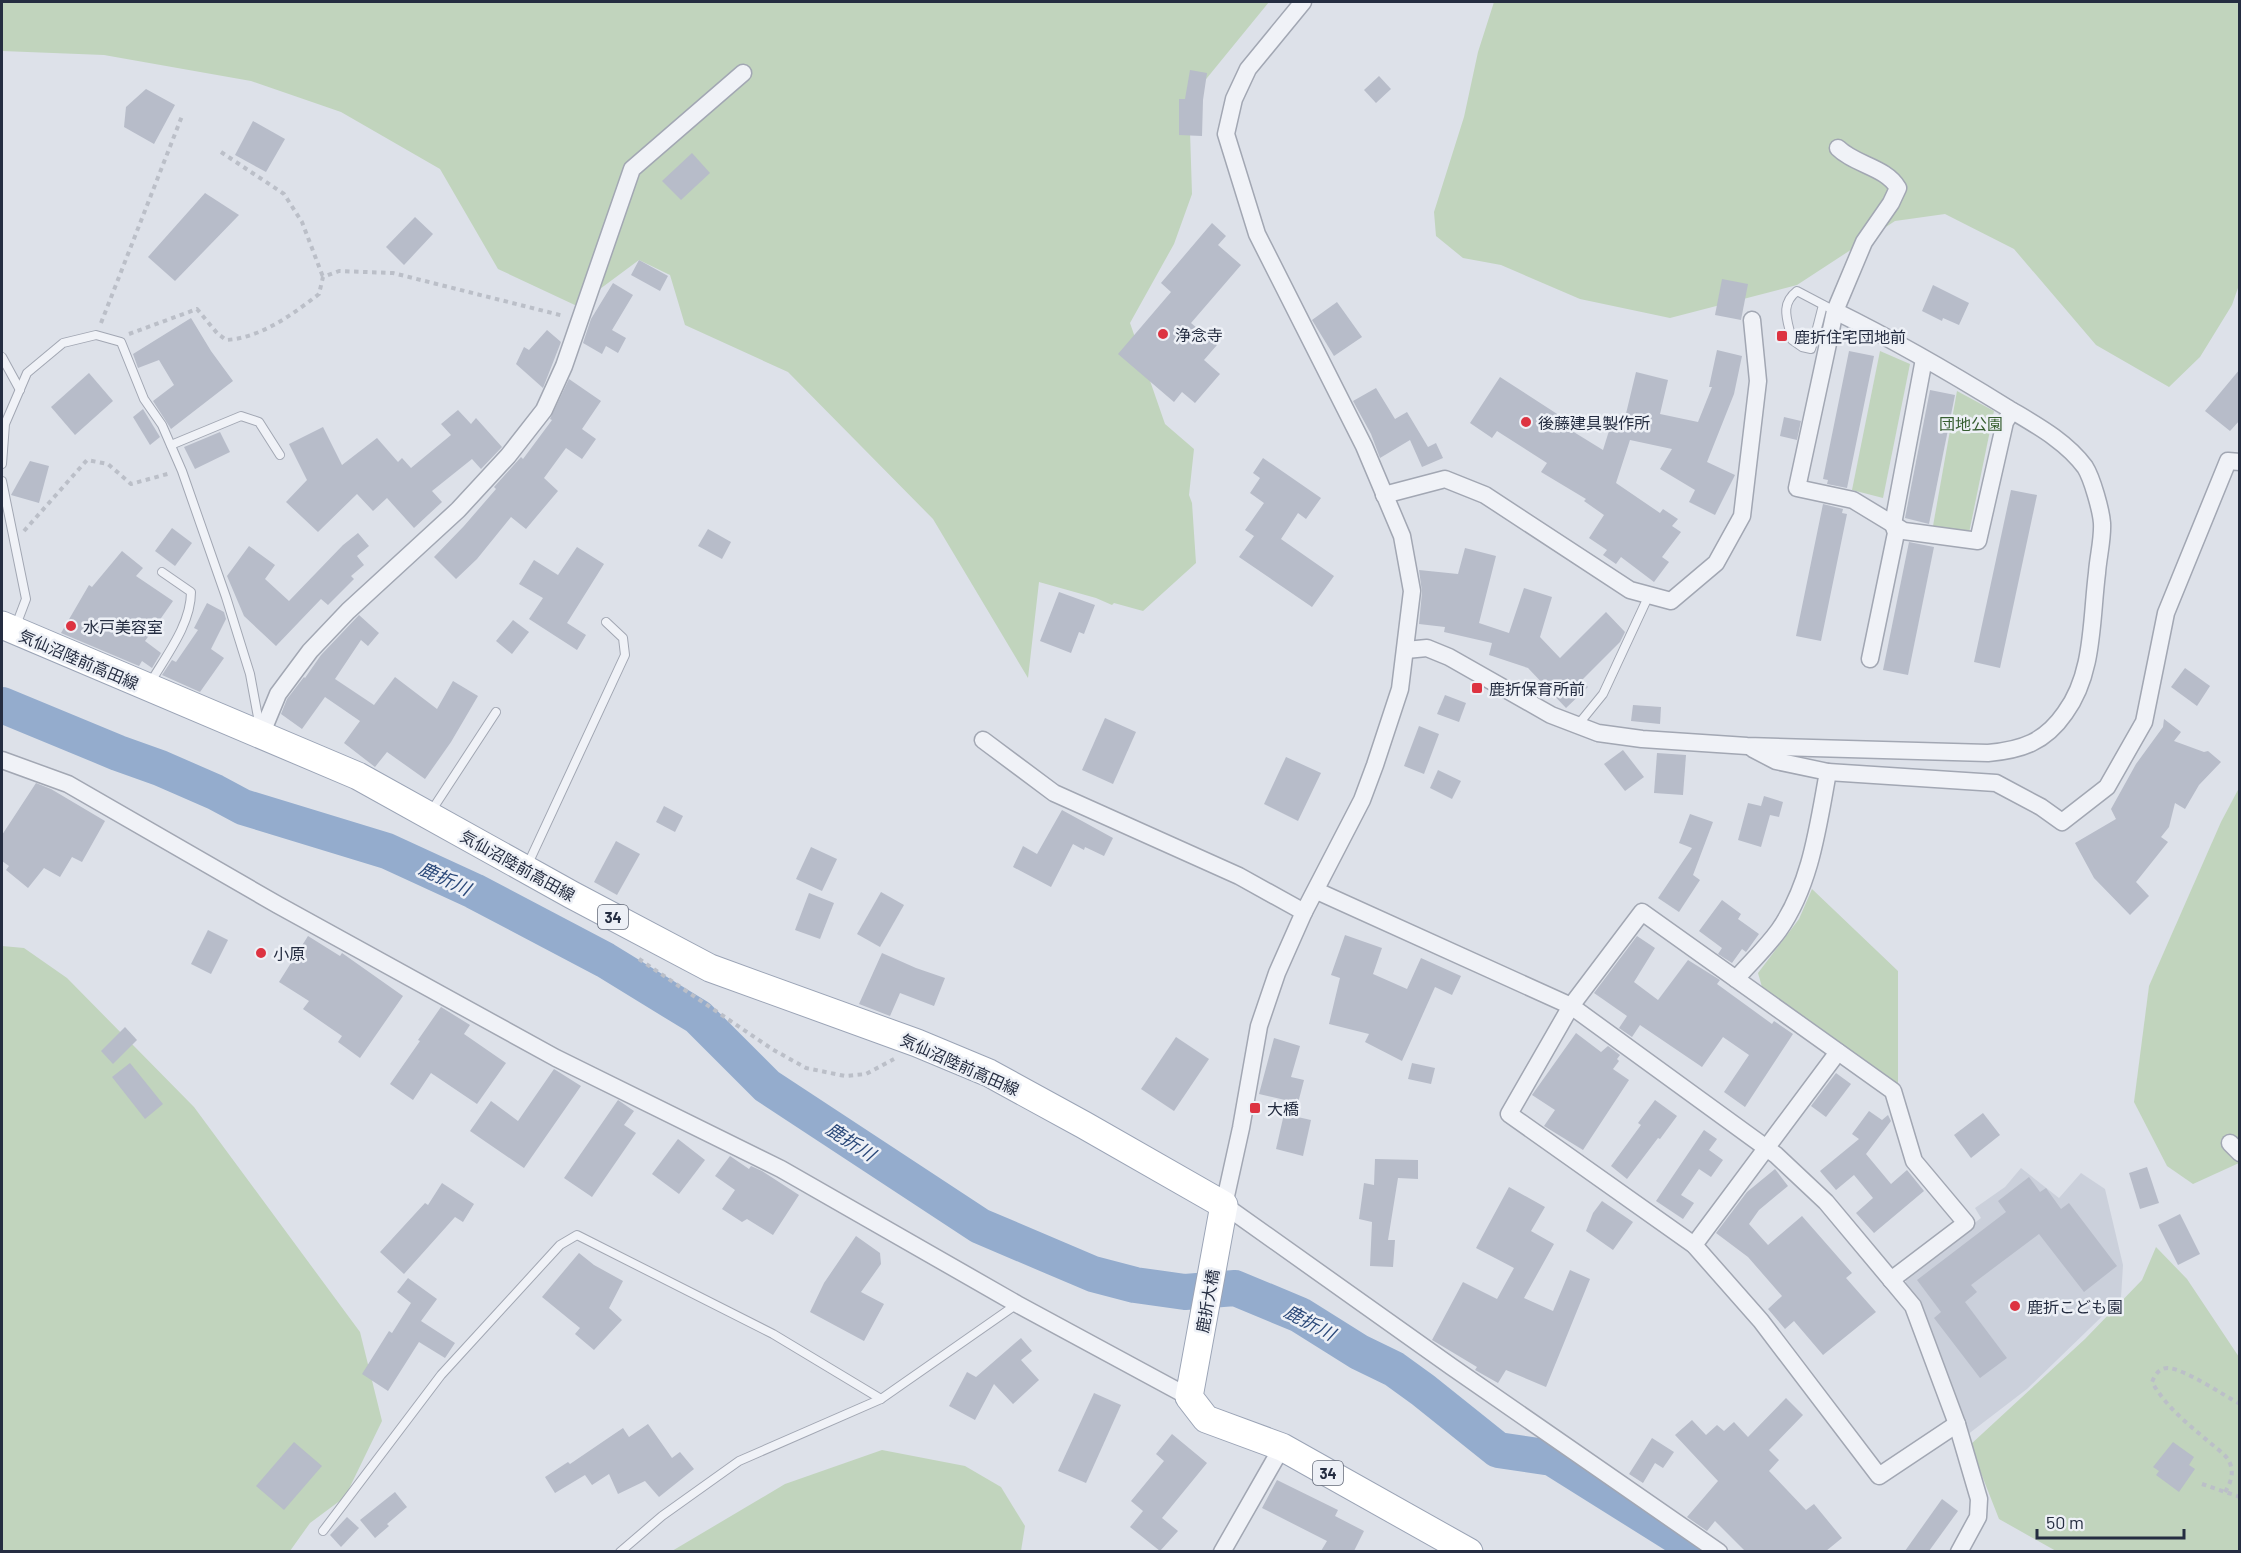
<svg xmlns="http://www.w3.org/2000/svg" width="2241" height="1553" viewBox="0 0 2241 1553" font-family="Barlow,'Noto Sans JP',sans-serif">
	<rect width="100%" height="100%" fill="#dde1e9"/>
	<polygon fill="#cbd0db" points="2021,1168 2059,1198 2081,1173 2105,1189 2123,1265 2121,1298 2027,1389 1967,1435 1932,1334 1923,1314 1906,1292 1906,1276 1981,1218 1975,1208 2005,1187"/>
	<g fill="#c1d4bd">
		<polygon points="2,2 1269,2 1189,100 1192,194 1174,244 1130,323 1165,424 1194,449 1189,495 1192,503 1196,563 1143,611 1114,603 1112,605 1096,598 1039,582 1028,678 933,519 788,372 685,325 670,275 639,260 577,306 498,269 440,169 341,112 251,81 104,55 2,51"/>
		<polygon points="1494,2 2239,2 2239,285 2232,305 2200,357 2169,387 2096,345 2014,249 1945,214 1895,221 1797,285 1670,318 1580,299 1501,265 1463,258 1436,236 1434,212 1464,117 1478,52"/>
		<polygon points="1880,351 1910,364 1883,498 1852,490"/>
		<polygon points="1957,391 1994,411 1969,533 1933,526"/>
		<polygon points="2239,788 2239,1163 2193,1184 2167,1166 2134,1102 2149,986 2221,822"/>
		<polygon points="1812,889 1898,971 1898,1084 1762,987 1758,973 1799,919"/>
		<polygon points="2,946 24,948 67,978 194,1107 360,1332 382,1421 345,1497 310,1523 290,1551 2,1551"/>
		<polygon points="2156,1247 2187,1279 2239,1357 2239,1551 2056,1551 1999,1519 1970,1445 2085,1339 2142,1280"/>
		<polygon points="882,1450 965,1466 1001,1487 1025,1526 1021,1551 672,1551 785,1484"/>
	</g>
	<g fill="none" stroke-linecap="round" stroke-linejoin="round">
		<polyline stroke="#94accd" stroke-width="36" points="2,705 118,753 160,768 215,792 243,807 387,851 474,891 605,960 698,1017 767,1086 980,1226 1093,1274 1135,1285 1185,1292 1235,1288 1300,1315 1359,1352 1394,1369 1423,1390 1498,1450 1552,1458 1702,1552"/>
	</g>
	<g fill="#b7bcc9">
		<polygon points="1190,70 1207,73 1203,100 1202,136 1179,135 1179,99 1185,99"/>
		<polygon points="1379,76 1391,89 1376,103 1364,90"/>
		<polygon points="146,89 175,105 154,144 124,127 126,107"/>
		<polygon points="253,121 285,139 266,172 235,155"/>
		<polygon points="692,153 710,173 681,200 662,181"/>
		<polygon points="205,193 239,215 175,281 148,257"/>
		<polygon points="415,217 433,234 404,265 386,247"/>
		<polygon points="1212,223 1226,236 1218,245 1241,265 1191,323 1217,345 1204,360 1220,374 1195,403 1182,392 1174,402 1118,354 1171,292 1161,283"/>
		<polygon points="639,260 668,276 660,291 631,275"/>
		<polygon points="1722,279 1748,284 1741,320 1715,315"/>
		<polygon points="613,283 633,295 612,330 626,338 618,353 606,346 602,354 583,343 591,319"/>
		<polygon points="1933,285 1969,303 1959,325 1943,318 1942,321 1922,311"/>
		<polygon points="1337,302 1362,337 1334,356 1312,320"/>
		<polygon points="191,318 211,351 233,381 171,429 153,401 174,385 159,360 138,368 133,354"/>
		<polygon points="547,330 561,342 543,388 516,364 524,347 529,350"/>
		<polygon points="1717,350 1742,356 1734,394 1707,462 1735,475 1715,515 1689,502 1695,490 1660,469 1672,449 1630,440 1616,483 1660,513 1663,509 1678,519 1672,526 1681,532 1662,557 1669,562 1654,582 1621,557 1616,564 1603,555 1607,550 1589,538 1604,515 1584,501 1586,499 1541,472 1547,463 1497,431 1492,438 1470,423 1500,377 1568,421 1564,426 1603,450 1613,418 1624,422 1636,372 1668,380 1660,414 1698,422 1712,387 1709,387"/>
		<polygon points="1849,351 1874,356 1847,488 1827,484 1828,480 1823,479"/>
		<polygon points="2240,369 2240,420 2230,431 2205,411"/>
		<polygon points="89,373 113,401 75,435 51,407"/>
		<polygon points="569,379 601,401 582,429 596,439 582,459 566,448 544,478 558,491 526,529 511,517 477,559 456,579 434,557 464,526 496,489 494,487 521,457 523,459 552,420 550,419"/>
		<polygon points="1376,388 1395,419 1407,412 1428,447 1436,443 1443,458 1422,467 1410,440 1380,458 1371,434 1353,401"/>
		<polygon points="1930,390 1955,395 1929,524 1905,518"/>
		<polygon points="143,409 160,437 150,445 133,417"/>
		<polygon points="458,410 471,424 476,418 502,447 481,469 472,459 432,491 442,502 414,528 387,498 373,511 357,494 318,532 286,502 307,480 289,444 323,427 342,465 377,438 398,462 402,458 411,468 451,435 441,424"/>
		<polygon points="1784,417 1801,421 1797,440 1780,436"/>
		<polygon points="220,432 230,452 195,469 184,447"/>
		<polygon points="1263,458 1321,498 1306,519 1298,513 1281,539 1334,576 1312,607 1239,557 1254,536 1245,530 1264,503 1250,493 1260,478 1253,473"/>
		<polygon points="30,461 49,466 39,503 11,495"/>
		<polygon points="2011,490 2037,495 2000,668 1974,662"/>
		<polygon points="1823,504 1843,509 1842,513 1847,514 1821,641 1796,636"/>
		<polygon points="172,528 192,543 175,566 155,551"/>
		<polygon points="708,529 731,542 722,559 698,546"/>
		<polygon points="358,533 369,546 357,556 364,565 351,576 354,579 328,605 321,599 276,646 244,616 227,576 249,546 275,565 265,579 289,601 343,545"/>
		<polygon points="1909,542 1934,547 1908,675 1883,670"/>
		<polygon points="577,547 604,564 567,623 586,635 577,650 529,619 543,598 519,584 534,560 558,575"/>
		<polygon points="1465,548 1496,556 1479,623 1509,633 1524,588 1552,597 1540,637 1560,658 1606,612 1625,632 1620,642 1582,680 1588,687 1566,708 1528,668 1489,655 1492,643 1444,632 1445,627 1419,624 1422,592 1419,570 1458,574"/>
		<polygon points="122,551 143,568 136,576 173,601 145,641 161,653 152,668 142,661 139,666 61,633 89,585 92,587"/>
		<polygon points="1059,592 1095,605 1084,634 1079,632 1071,653 1040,641"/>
		<polygon points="207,603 224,612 226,619 211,649 224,658 200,692 162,675 172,660 176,662 198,630 194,628"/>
		<polygon points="359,615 379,633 368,646 361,640 335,679 374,705 395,677 437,709 453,681 478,696 451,742 425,779 387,752 375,767 344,743 360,721 325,697 302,729 281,714 287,699 304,677 305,678 321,655"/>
		<polygon points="513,620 529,632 512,654 496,641"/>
		<polygon points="2185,668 2210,686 2197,706 2171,687"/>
		<polygon points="1445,695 1466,703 1459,722 1437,714"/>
		<polygon points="1633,705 1661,707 1660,724 1631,721"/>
		<polygon points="1105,718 1136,732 1113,784 1082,770"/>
		<polygon points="2164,719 2181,732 2174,741 2204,752 2208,751 2221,762 2199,785 2185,809 2175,803 2169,827 2161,837 2168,842 2136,882 2149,896 2130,915 2094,878 2075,843 2116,819 2111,809 2136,764 2163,727"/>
		<polygon points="1419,726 1439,734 1424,774 1404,766"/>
		<polygon points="1623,750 1644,777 1625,791 1604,764"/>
		<polygon points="1657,753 1686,755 1683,795 1654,793"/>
		<polygon points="1286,757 1321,773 1298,821 1264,804"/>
		<polygon points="1438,770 1461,781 1452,799 1430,788"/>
		<polygon points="36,783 51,789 105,821 82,862 72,857 60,877 44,868 28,888 6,870 9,866 2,861 2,835"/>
		<polygon points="1764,796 1783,802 1779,817 1770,815 1761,847 1738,840 1748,803 1761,806"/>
		<polygon points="664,806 683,816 675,832 656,822"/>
		<polygon points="1062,810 1113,838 1104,856 1085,847 1084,850 1073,844 1051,887 1013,867 1023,846 1037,854"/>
		<polygon points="1690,814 1713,822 1693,875 1700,880 1679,912 1658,898 1692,848 1679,843"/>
		<polygon points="616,841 640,854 617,895 594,882"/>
		<polygon points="811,847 837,859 822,891 796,879"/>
		<polygon points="881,892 904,905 880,947 857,934"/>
		<polygon points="809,893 834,903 820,939 795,930"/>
		<polygon points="1722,900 1741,914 1738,919 1759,934 1746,952 1742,949 1732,963 1718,954 1722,948 1699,931"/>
		<polygon points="208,930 228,940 211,974 191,964"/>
		<polygon points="1345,935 1382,948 1373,974 1407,989 1421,958 1461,976 1452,995 1435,987 1402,1061 1365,1042 1369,1034 1329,1024 1340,978 1331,975"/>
		<polygon points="308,936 340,956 342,953 403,996 360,1058 338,1042 342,1036 303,1009 309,1001 279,982"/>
		<polygon points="1637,936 1655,948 1634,982 1658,1000 1688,960 1720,980 1717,984 1772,1024 1774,1021 1793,1034 1745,1107 1724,1092 1749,1055 1723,1037 1702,1067 1640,1025 1632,1037 1619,1028 1627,1016 1594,993"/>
		<polygon points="882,953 916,968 945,978 934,1006 900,993 890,1016 859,1004"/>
		<polygon points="441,1007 470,1025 464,1034 506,1063 477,1104 431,1073 413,1100 390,1084 420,1041 418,1040"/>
		<polygon points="125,1027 137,1040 113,1064 101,1051"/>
		<polygon points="1576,1033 1601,1052 1608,1046 1620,1055 1617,1059 1619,1061 1613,1069 1629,1080 1583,1150 1544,1126 1555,1110 1532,1095"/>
		<polygon points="1176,1037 1209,1059 1174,1111 1141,1089"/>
		<polygon points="1274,1038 1300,1046 1291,1077 1304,1080 1298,1103 1259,1094"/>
		<polygon points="130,1063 163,1104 145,1119 112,1077"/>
		<polygon points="1412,1063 1435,1068 1431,1084 1408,1079"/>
		<polygon points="554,1069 581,1086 524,1168 470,1131 491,1101 518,1121"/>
		<polygon points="1836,1073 1851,1084 1826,1117 1811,1106"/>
		<polygon points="618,1100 634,1111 624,1125 636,1133 592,1197 564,1178"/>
		<polygon points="1655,1100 1677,1116 1660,1139 1658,1138 1627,1179 1611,1166 1641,1125 1638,1123"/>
		<polygon points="1869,1111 1882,1120 1888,1115 1891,1121 1866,1154 1891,1184 1907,1170 1924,1191 1874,1233 1856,1213 1873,1198 1854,1175 1836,1190 1820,1171 1859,1139 1852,1134"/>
		<polygon points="1983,1113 2000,1135 1971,1158 1954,1135"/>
		<polygon points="1284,1114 1311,1120 1303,1156 1276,1149"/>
		<polygon points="1704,1130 1717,1139 1709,1150 1723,1160 1711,1177 1699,1169 1681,1195 1694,1203 1683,1219 1656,1201"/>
		<polygon points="678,1139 705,1160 679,1194 652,1174"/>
		<polygon points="730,1156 749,1169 751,1166 762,1171 799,1195 773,1235 747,1219 742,1222 722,1209 735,1190 715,1176"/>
		<polygon points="1375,1159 1418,1160 1418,1179 1398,1178 1388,1240 1395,1240 1393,1267 1370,1266 1372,1222 1359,1219 1364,1183 1374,1185"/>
		<polygon points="2147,1167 2159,1203 2140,1209 2129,1173"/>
		<polygon points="1775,1169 1788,1186 1759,1210 1749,1224 1768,1245 1802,1216 1852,1273 1846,1278 1876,1312 1823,1355 1794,1321 1785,1329 1768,1309 1782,1296 1748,1257 1716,1233 1747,1192"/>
		<polygon points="2029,1177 2040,1192 2046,1188 2061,1209 2069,1203 2117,1266 2084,1292 2039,1234 1971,1285 1977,1292 1965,1302 2007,1358 1980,1378 1934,1318 1941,1312 1917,1280 2006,1212 1998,1201"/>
		<polygon points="442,1183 474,1204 463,1222 455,1217 404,1274 380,1252 425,1203 428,1205"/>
		<polygon points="1509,1187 1545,1207 1531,1231 1554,1244 1524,1298 1553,1311 1570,1270 1590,1279 1546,1387 1506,1370 1498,1383 1475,1370 1477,1367 1432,1340 1463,1282 1497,1299 1514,1268 1476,1248"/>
		<polygon points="1602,1201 1633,1222 1613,1250 1586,1231 1593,1213"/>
		<polygon points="2180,1214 2200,1254 2178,1265 2158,1225"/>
		<polygon points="856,1236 880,1253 881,1264 861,1292 884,1304 864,1341 810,1312 824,1283"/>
		<polygon points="579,1253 594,1265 623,1281 609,1308 622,1320 594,1350 575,1334 580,1328 542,1297"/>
		<polygon points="408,1278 437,1299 421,1321 455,1343 445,1358 419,1342 388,1391 362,1374 389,1331 392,1333 411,1303 397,1292"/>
		<polygon points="1021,1338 1032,1351 1021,1360 1039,1380 1013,1404 994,1384 975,1420 949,1406 967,1372 976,1377"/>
		<polygon points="1094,1393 1121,1405 1086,1483 1058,1471"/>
		<polygon points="1786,1398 1803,1415 1769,1450 1779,1460 1769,1471 1806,1510 1814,1504 1842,1538 1826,1551 1745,1551 1715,1521 1707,1531 1687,1517 1718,1481 1675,1435 1692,1420 1706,1435 1717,1425 1724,1431 1734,1422 1748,1437"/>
		<polygon points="648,1424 672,1458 680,1452 694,1469 659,1497 645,1481 618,1494 609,1474 592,1485 585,1475 555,1493 545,1477 568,1462 570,1464 623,1428 629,1437"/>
		<polygon points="1172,1434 1207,1463 1162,1518 1178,1531 1160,1551 1130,1527 1143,1511 1131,1501 1164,1461 1156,1454"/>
		<polygon points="1652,1438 1674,1452 1663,1468 1655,1463 1643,1483 1629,1474"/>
		<polygon points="294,1442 322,1466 284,1510 256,1486"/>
		<polygon points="2173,1442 2194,1457 2189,1465 2195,1469 2179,1492 2156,1475 2159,1471 2153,1467"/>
		<polygon points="1277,1480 1338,1510 1335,1516 1364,1531 1354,1551 1321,1551 1327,1541 1262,1508"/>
		<polygon points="395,1492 407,1507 387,1524 389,1526 375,1538 360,1520"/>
		<polygon points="1942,1499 1958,1511 1929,1551 1905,1551"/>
		<polygon points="347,1517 359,1528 341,1547 330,1535"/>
	</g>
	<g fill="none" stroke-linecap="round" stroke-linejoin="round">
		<defs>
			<g id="lane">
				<polyline points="1815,336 1823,305"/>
				<path d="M 1829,342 L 1815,336 L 1811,349 L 1802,347 L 1792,340 C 1788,321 1779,305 1797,291 L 1835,311"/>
				<polyline points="2,357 20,390"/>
				<polyline points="171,445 241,416 259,422 280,455"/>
				<polyline points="2,464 5,424 27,373 63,343 96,335 121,342 144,399 162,425 182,471 226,597 250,674 260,728"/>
				<polyline points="2,481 26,599 15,628"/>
				<path d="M 149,685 C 165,657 191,625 191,592 L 162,572"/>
				<polyline points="1577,726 1603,694 1649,595"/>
				<polyline points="430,813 496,712"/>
				<polyline points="527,866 625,655 623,638 606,622"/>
				<polyline points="323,1531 441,1375 560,1245 577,1235 773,1334 881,1399"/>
				<polyline points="620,1552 662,1516 739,1461 881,1399 1017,1304"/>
			</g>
			<g id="street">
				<polyline points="1303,2 1248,69 1234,99 1226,134 1257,234 1364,446 1402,536 1412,591 1400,689 1375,765 1362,800 1304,912 1277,973 1259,1026 1241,1128 1224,1205 1452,1367 1719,1552"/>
				<path d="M 1838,148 C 1855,165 1886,167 1898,188 L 1891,203 L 1864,242 L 1835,311 L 1797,488 L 1853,500 L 1904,531 L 1978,541 L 2005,422 L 2012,411"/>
				<polyline points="1384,495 1445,479 1485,495 1630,590 1671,601 1716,563 1742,516 1758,381 1752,320"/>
				<path d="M 1406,650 L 1427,648 L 1449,657 L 1551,715 L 1598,733 L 1642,739 L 1747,746 L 1988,753 C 2022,750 2045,742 2065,713 C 2094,674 2091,620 2097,573 C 2098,557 2103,539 2102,523 C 2101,510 2092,478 2085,467 C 2065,440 2034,424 2006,407 C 1951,373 1894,340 1835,311"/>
				<polyline points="1870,659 1896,533 1893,524 1924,359"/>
				<polyline points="261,735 278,694 310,651 348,611 458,510 508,456 544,410 564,366 632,169 743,73"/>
				<polyline points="983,740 1054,793 1239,876 1304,912"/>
				<polyline points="2,760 68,784 278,905 556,1058 781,1169 1017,1304 1189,1397"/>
				<polyline points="1828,772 1996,783 2041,807 2062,822 2107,787 2144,722 2166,613 2228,461 2240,462"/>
				<polyline points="1317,891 1571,1006 1776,1155 1826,1202 1913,1306 1957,1424 1979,1499 1978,1517 1959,1552"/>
				<path d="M 1736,979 C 1750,963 1766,948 1779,930 C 1811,884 1818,826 1828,772 L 1776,761 L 1753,749"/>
				<polyline points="2230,1143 2240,1153"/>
				<polyline points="1694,1245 1838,1052"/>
				<polyline points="1891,1280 1966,1223 1914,1161 1893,1091 1642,912 1571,1006 1509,1114 1694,1245 1761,1321 1879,1476 1957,1424"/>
				<polyline points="1222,1552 1282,1447"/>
			</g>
			<polyline id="primary" points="2,625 358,776 572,895 710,968 917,1043 989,1073 1084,1125 1224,1205 1189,1397 1206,1419 1282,1447 1469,1552"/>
		</defs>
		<use href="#lane" stroke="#a2a7b3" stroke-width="10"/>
		<use href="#street" stroke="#a2a7b3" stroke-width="19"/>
		<use href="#primary" stroke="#9ba4b6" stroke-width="29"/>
		<g stroke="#bbbfc8" stroke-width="4" stroke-dasharray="4.5 4.5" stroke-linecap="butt">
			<polyline points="221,152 284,194 302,222 323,277"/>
			<polyline points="101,323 182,116"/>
			<path d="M 129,334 L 197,309 L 217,333 L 226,340 C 261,338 293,314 319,294 L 323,277 L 339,271 L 393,273 L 564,316"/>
			<polyline points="24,531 87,460 108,464 131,484 171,473"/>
			<polyline points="639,959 772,1049 806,1068 845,1076 866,1074 894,1059"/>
			<polyline points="2202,1484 2240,1497"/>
			<path d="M 2225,1492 C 2232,1481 2235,1469 2227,1458 C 2222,1452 2215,1447 2209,1442 C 2188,1424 2166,1407 2152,1382 C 2155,1375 2159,1368 2168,1368 C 2185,1369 2223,1395 2240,1404"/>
		</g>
		<use href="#lane" stroke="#f0f2f7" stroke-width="8"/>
		<use href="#street" stroke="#f0f2f7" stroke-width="16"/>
		<use href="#primary" stroke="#fff" stroke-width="27"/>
	</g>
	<g fill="#dd3341" stroke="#edf0f6" stroke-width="2">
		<circle cx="1163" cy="334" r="6"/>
		<rect x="1776" y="330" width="12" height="12" rx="3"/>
		<circle cx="1526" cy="422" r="6"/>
		<circle cx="71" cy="626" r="6"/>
		<rect x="1471" y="682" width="12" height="12" rx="3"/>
		<circle cx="261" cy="953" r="6"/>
		<rect x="1249" y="1102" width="12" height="12" rx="3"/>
		<circle cx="2015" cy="1306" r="6"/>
	</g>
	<g text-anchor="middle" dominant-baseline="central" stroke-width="5" stroke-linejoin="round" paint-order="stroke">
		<g fill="#edf0f6" stroke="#616877" stroke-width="1.5">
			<rect x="598" y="905" width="30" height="24" rx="4.5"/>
			<rect x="1313" y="1461" width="30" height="24" rx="4.5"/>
		</g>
		<g font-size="15" font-weight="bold" fill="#252d41">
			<text x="613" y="917">34</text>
			<text x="1328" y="1473">34</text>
		</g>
		<g font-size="16" fill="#252d41" stroke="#edf0f6" text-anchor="start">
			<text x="1175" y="334">浄念寺</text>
			<text x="1794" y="336">鹿折住宅団地前</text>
			<text x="1538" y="422">後藤建具製作所</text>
			<text x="83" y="626">水戸美容室</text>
			<text x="1489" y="688">鹿折保育所前</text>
			<text x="273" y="953">小原</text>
			<text x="1267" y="1108">大橋</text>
			<text x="2027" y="1306">鹿折こども園</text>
		</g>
		<g font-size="16" fill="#365e30" stroke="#edf0f6">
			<text x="1971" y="423">団地公園</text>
		</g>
		<g font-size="16" fill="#252d41" stroke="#edf0f6">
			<text transform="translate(79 659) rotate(23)">気仙沼陸前高田線</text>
			<text transform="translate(518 865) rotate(29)">気仙沼陸前高田線</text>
			<text transform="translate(960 1064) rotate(24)">気仙沼陸前高田線</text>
			<text transform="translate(1207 1301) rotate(-80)">鹿折大橋</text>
		</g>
		<g font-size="18" font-style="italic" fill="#2a4879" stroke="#edf0f6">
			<text transform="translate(445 878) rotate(25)">鹿折川</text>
			<text transform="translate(851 1141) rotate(33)">鹿折川</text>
			<text transform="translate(1310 1322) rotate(28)">鹿折川</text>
		</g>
	</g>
	<rect width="2241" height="1553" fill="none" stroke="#252d41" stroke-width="6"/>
	<path d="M2037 1529v9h147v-9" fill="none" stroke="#252d41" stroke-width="3"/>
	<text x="2046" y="1529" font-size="18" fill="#252d41" stroke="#edf0f6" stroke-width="4.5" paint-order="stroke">50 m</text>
</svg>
